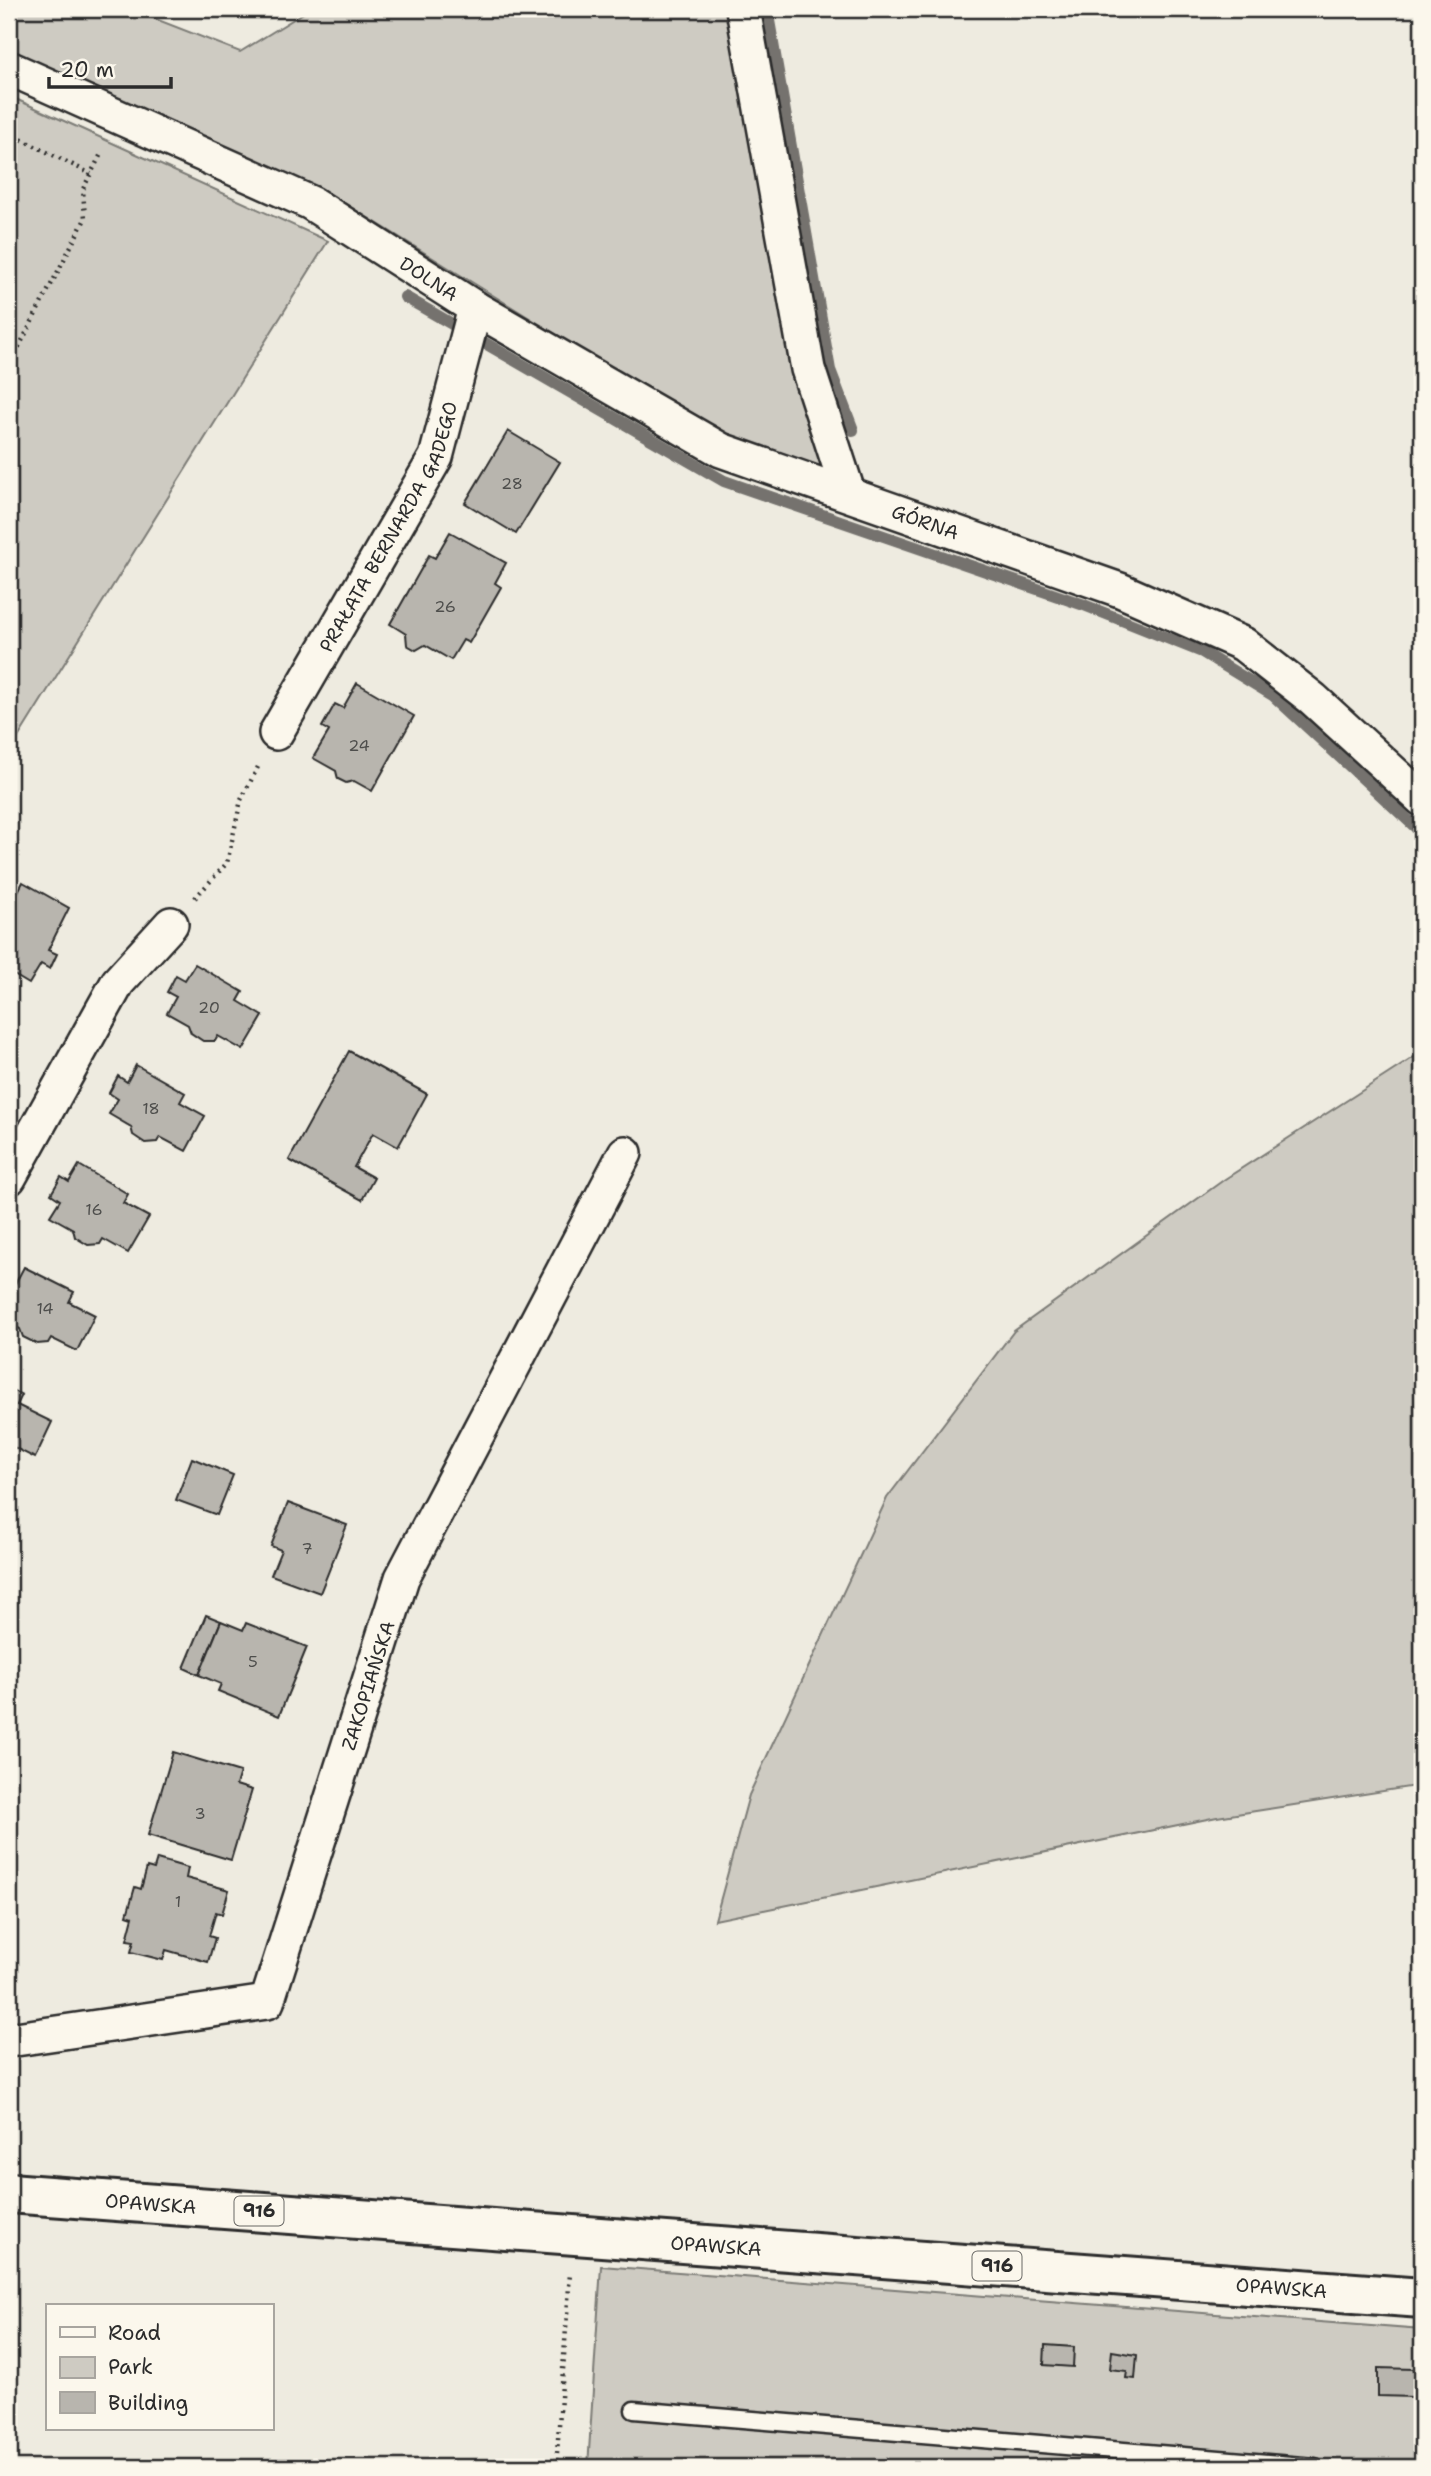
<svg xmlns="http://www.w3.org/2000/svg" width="1431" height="2476" viewBox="0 0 1431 2476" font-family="'Shantell Sans',sans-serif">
	<rect width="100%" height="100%" fill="#eeebe0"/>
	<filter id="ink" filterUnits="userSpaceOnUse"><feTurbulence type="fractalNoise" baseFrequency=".0143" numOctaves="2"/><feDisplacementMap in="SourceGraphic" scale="14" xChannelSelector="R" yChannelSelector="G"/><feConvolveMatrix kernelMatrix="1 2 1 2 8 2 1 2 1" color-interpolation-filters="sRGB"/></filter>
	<g filter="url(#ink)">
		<g fill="#cecbc2" stroke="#7c7b76" stroke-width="2">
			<polygon points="9,9 130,9 240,52 310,9 727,9 776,287 835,480 726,440 320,188 9,51"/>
			<polygon points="9,96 328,241 9,752"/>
			<polygon points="1422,1052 1422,1785 1217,1817 715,1920 749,1795 887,1498 1014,1331 1225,1179"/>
			<polygon points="601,2266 1422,2330 1422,2467 588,2467"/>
		</g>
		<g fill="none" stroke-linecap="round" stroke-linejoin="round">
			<g stroke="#74726e" stroke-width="12">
				<polyline points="767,9 830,370 853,430"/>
				<polyline points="405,297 724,481 1084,605 1202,652 1274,696 1422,833"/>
			</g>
		</g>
		<g fill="#b8b5ae" stroke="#2b2b2b" stroke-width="2">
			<polygon points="508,431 560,462 516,534 465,503"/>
			<polygon points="450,532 506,563 495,583 501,587 469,643 463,640 451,660 425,645 416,650 407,645 406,634 390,624 429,555 435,558"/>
			<polygon points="357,683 414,716 372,791 354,781 346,783 338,779 336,771 313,758 329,731 322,727 335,704 343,708"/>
			<polygon points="23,882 69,908 48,950 57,954 50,969 41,964 29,984 9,972 9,901 13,901"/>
			<polygon points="195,964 243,992 238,1001 263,1016 243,1050 218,1036 215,1041 203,1041 191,1033 188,1025 167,1013 176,997 167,992 176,975 185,980"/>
			<polygon points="349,1051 427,1094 398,1147 373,1133 354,1167 374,1178 362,1200 289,1160"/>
			<polygon points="136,1065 185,1093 180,1102 205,1116 186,1151 160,1137 157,1142 145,1143 133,1135 131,1127 109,1114 118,1099 109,1093 118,1076 127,1082"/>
			<polygon points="79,1165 128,1194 123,1203 149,1217 128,1253 103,1239 100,1244 88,1245 75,1237 73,1229 50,1216 60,1200 51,1194 61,1177 69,1182"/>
			<polygon points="24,1267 74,1292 69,1302 95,1315 77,1351 51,1338 48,1343 37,1344 23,1337 20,1329 9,1323 9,1281 15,1284"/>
			<polygon points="9,1389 22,1395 17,1405 52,1422 35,1458 9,1445"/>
			<polygon points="192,1458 233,1475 217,1515 176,1500"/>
			<polygon points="288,1503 347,1525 320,1593 271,1575 281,1550 271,1546"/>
			<polygon points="206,1615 221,1621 199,1675 184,1668"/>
			<polygon points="221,1621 243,1630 246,1623 307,1647 279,1716 218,1691 221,1684 199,1675"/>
			<polygon points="173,1752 240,1772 236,1785 252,1790 231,1860 148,1835"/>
			<polygon points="157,1859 188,1868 186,1878 229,1890 222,1914 216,1912 209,1936 215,1938 208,1962 166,1950 163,1960 131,1952 134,1941 127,1940 133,1917 127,1915 135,1887 141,1889 147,1867 154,1869"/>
			<polygon points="1045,2345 1074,2347 1073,2367 1044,2365"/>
			<polygon points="1112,2351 1137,2355 1135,2379 1126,2378 1127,2371 1110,2369"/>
			<polygon points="1378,2368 1414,2369 1414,2397 1378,2396"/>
		</g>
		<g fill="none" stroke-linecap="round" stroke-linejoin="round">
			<defs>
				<polyline id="service" points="634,2410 1315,2467"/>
				<g id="minor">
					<polyline points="743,9 808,369 848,492"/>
					<path id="s1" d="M 9,68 L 311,203 L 475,308 L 721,450 L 1120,590 L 1243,644 L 1313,699 L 1422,799"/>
					<path id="s2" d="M 276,733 L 436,457 L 475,308"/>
					<polyline points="9,1178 118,982 171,924"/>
					<path id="s3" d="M 9,2040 L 267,2002 L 402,1578 L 625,1153"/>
				</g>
				<g id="primary">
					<path id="s4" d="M 9,2193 L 1422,2298"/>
				</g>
			</defs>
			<use href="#service" stroke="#2b2b2b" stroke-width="21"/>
			<use href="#minor" stroke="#2b2b2b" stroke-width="38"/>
			<use href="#primary" stroke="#2b2b2b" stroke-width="44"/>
			<g stroke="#2b2b2b" stroke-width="4.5" stroke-dasharray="2 5" stroke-linecap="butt">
				<polyline points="9,133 91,174"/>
				<polyline points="9,366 85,219 83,189 102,152"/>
				<polyline points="195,898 227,863 241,800 259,765"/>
				<polyline points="556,2467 570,2273"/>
			</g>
			<use href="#service" stroke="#fbf7ec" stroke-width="16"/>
			<use href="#minor" stroke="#fbf7ec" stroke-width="33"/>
			<use href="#primary" stroke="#fbf7ec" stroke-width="38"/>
		</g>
	</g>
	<g text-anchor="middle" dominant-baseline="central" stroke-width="6" stroke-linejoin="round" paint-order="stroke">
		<g font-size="16" fill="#4e4e4c">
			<text x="512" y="483">28</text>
			<text x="445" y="606">26</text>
			<text x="359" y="745">24</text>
			<text x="209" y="1007">20</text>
			<text x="151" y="1108">18</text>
			<text x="94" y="1209">16</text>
			<text x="45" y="1308">14</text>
			<text x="307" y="1548">7</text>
			<text x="253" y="1661">5</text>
			<text x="200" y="1813">3</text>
			<text x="178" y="1901">1</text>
		</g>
		<g fill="#fbf7ec" stroke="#696865" stroke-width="2">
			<rect x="234.5" y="2196.5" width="49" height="29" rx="5"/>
			<rect x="972.5" y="2251.5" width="49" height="29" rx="5"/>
		</g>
		<g font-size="18" font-weight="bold" fill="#2b2b2b">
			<text x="259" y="2211">916</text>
			<text x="997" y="2266">916</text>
		</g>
		<g font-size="19" fill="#2b2b2b" stroke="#fbf7ec">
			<text stroke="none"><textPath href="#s1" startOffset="471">DOLNA</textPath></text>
			<text stroke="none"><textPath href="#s1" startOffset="1026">GÓRNA</textPath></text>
			<text stroke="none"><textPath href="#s2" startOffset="236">PRAŁATA BERNARDA GADEGO</textPath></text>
			<text stroke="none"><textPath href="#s3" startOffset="593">ZAKOPIAŃSKA</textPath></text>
			<text stroke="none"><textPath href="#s4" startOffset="142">OPAWSKA</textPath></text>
			<text stroke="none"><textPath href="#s4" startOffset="709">OPAWSKA</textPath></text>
			<text stroke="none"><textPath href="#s4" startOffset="1276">OPAWSKA</textPath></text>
		</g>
	</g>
	<rect width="1431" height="2476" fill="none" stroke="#fbf7ec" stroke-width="35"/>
	<rect x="18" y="18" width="1396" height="2441" fill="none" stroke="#2b2b2b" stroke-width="2.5" filter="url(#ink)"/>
	<rect x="46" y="2304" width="228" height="126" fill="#fbf7ec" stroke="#a8a59f" stroke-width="2"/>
	<rect x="60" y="2327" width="35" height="10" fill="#fbf7ec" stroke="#a8a59f" stroke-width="2"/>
	<text x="108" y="2340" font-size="21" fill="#2b2b2b">Road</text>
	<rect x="60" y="2357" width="35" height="21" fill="#cecbc2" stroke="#a8a59f" stroke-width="2"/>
	<text x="108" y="2374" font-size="21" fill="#2b2b2b">Park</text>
	<rect x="60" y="2392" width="35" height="21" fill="#b8b5ae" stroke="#a8a59f" stroke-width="2"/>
	<text x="108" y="2410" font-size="21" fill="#2b2b2b">Building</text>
	<path d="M49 77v10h122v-10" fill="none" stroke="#2b2b2b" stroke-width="3.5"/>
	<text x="60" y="77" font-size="21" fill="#2b2b2b" stroke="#fbf7ec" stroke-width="5" paint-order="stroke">20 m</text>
</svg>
